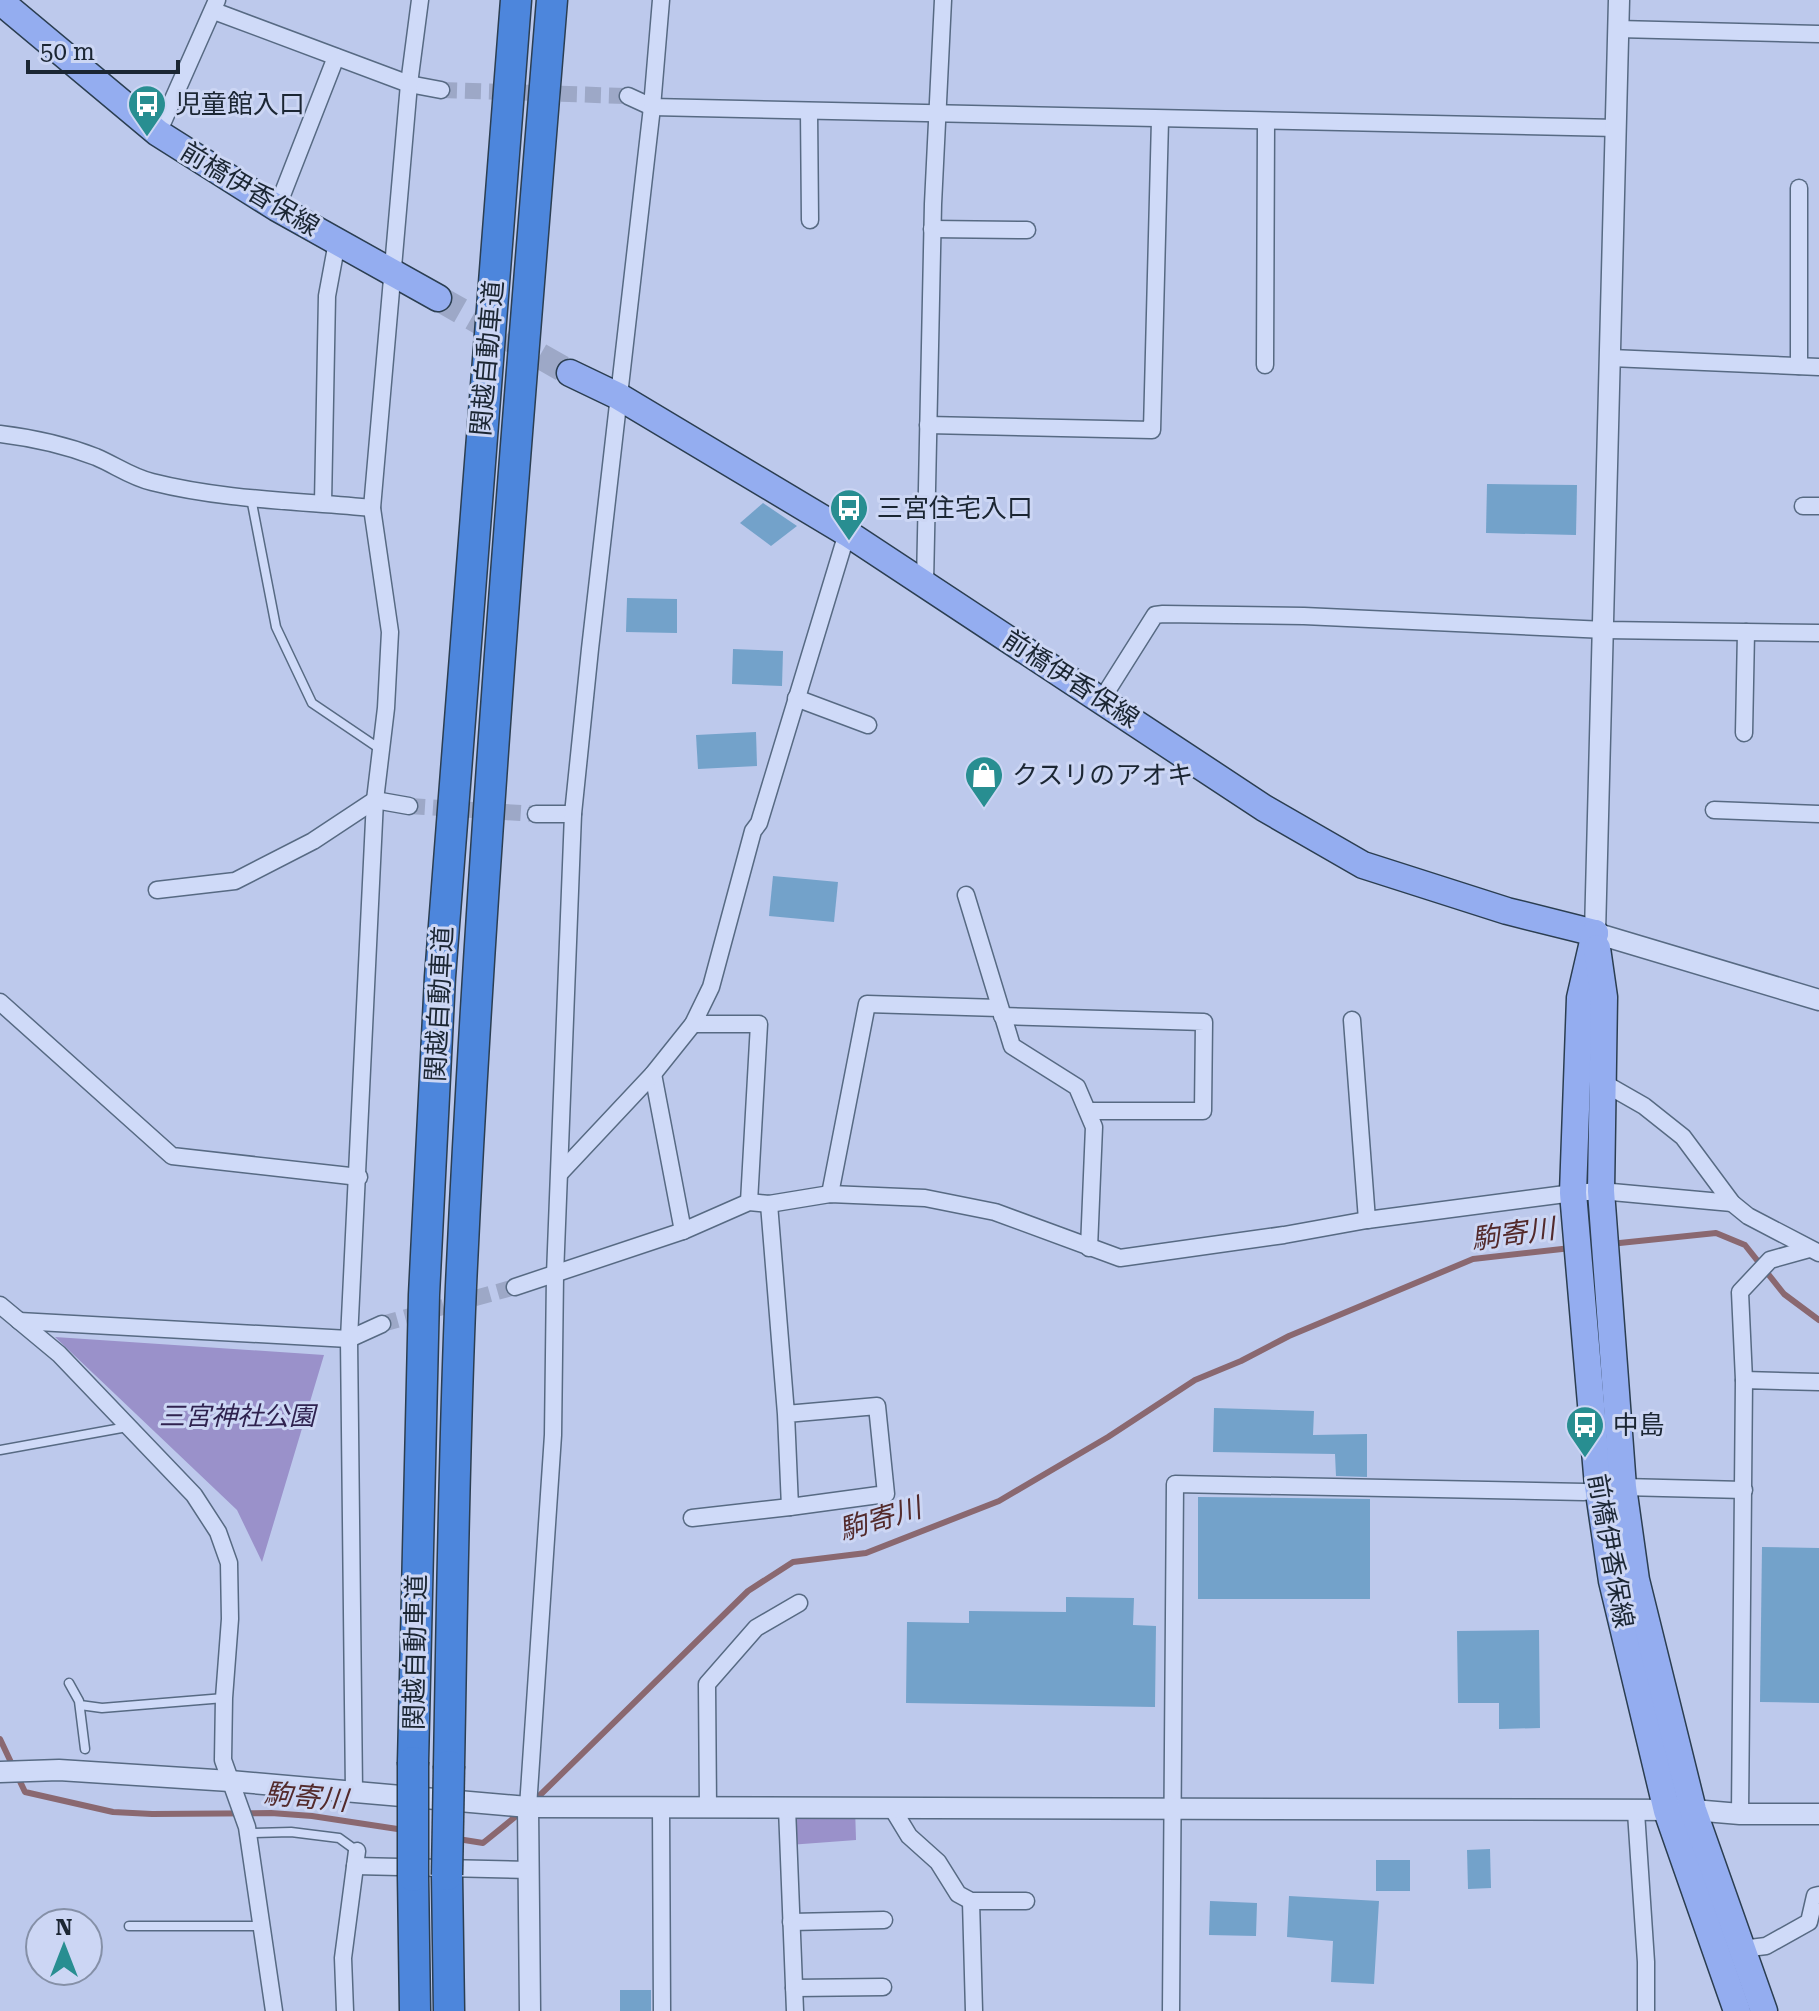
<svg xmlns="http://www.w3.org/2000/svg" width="1819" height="2011" viewBox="0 0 1819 2011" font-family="'Roboto Serif','Noto Sans JP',serif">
	<rect width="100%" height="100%" fill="#bdc9ec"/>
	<g fill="#9a91ca">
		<polygon points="55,1337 324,1355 262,1562 237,1510"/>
		<polygon points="794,1808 855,1808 856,1840 789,1845"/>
	</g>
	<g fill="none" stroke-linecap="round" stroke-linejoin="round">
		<g stroke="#8a6870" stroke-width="6">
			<polyline points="1610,1244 1716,1233 1745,1245 1784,1294 1819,1320"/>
			<polyline points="0,1739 25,1792 113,1812 152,1814 271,1813 312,1816 404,1830"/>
			<polyline points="535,1800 748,1591 793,1562 866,1553 999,1501 1108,1437 1195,1380 1241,1361 1289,1336 1473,1259 1571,1248"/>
			<polyline points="458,1839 483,1843 520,1813"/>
		</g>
	</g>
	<g fill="#73a2ca">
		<polygon points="1487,484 1577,485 1576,535 1486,533"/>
		<polygon points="763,503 797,526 771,546 740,523"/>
		<polygon points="627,598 677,599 677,633 626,632"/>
		<polygon points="733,649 783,651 782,686 732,684"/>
		<polygon points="756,732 757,766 698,769 696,735"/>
		<polygon points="773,876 838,882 834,922 769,916"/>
		<polygon points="1214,1408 1314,1411 1313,1435 1367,1434 1367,1477 1336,1476 1335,1454 1213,1452"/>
		<polygon points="1198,1497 1370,1499 1370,1599 1198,1599"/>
		<polygon points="1762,1547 1819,1548 1819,1703 1760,1702"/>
		<polygon points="1066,1597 1134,1598 1133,1625 1156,1626 1155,1707 906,1703 907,1622 969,1623 969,1611 1066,1612"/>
		<polygon points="1539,1630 1540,1728 1499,1729 1499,1703 1458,1703 1457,1631"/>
		<polygon points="1490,1849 1491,1888 1468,1889 1467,1850"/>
		<rect x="1376" y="1860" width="34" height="31"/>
		<polygon points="1289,1896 1379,1901 1374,1984 1331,1982 1333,1941 1287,1937"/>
		<polygon points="1210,1901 1257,1903 1256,1936 1209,1935"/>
		<rect x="620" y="1990" width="31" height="21"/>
	</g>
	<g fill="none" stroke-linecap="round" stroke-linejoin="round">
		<g stroke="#9da8c7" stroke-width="16" stroke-dasharray="16 8" stroke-linecap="butt">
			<polyline points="441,90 628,96"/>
			<polyline points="409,806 536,814"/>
			<polyline points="382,1324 515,1287"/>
		</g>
		<polyline stroke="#9da8c7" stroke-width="26" stroke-dasharray="26 13" stroke-linecap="butt" points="438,298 570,373"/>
		<defs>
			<g id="service">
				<polyline points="251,498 276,627 312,703 380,749"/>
				<polyline points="0,1450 127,1427"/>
				<polyline points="69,1683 79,1701 85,1749"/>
				<polyline points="80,1705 102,1708 224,1698"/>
				<polyline points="249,1833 291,1832 339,1838 357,1851"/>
				<polyline points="129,1926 261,1926"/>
			</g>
			<g id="minor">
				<polyline points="214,11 409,84 441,90"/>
				<polyline points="1618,29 1819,34"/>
				<polyline points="628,96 652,107 1617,128"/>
				<polyline points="809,111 810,220"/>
				<polyline points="158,133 217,0"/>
				<polyline points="1799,188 1799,366"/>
				<polyline points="277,208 336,57"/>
				<polyline points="932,229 1027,230"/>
				<polyline points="1611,358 1819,367"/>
				<polyline points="1265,365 1266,122"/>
				<polyline points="928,425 1152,430 1160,120"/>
				<path d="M 0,434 C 33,438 65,445 96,457 C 115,465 131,477 152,482 C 223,500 299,501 372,508"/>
				<polyline points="323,503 327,296 337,242"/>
				<polyline points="1803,506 1819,506"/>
				<polyline points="925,583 933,204 943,0"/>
				<polyline points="796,698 868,725"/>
				<polyline points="1102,699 1155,615 1163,614 1304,616 1605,630 1819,633"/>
				<polyline points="1744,733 1746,632"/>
				<polyline points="1714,810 1819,814"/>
				<polyline points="536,814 573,814"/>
				<polyline points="157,890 235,881 313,841 375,800 409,806"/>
				<polyline points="966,895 1012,1046 1077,1087 1094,1127 1089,1248"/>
				<polyline points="0,1002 172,1156 359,1177"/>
				<polyline points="1002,1016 1204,1022 1203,1111 1088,1111"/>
				<polyline points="1352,1020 1367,1220"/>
				<polyline points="693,1024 759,1024 749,1202"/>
				<polyline points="653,1074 683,1231"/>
				<polyline points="1602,1082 1644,1106 1683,1137 1732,1203 1748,1216 1819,1253"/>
				<polyline points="561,1172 653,1074 693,1024 711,987 753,831 759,823 847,533"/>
				<polyline points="830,1194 867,1004 999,1008"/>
				<polyline points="769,1204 786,1414 790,1507 886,1494 877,1406 786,1414"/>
				<polyline points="515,1287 683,1231 749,1202 769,1204 830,1194 925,1198 995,1212 1120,1258 1284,1235 1367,1220 1573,1193 1601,1191 1732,1203"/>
				<polyline points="0,1305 59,1354 194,1495 218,1532 229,1563 230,1619 224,1698 223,1760 247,1827 274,2011"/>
				<polyline points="19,1321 349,1339 382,1324"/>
				<polyline points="1744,1380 1740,1292 1770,1260 1809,1249"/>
				<polyline points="1623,1487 1744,1490"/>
				<polyline points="692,1518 790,1507"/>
				<polyline points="354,1792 349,1339 375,800 386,708 390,632 372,508 409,84 420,0"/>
				<polyline points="528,1807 553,1435 555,1275 573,814 590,649 652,107 661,0"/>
				<polyline points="661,1807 662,2011"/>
				<polyline points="708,1808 707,1684 756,1628 799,1603"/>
				<polyline points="787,1808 795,2011"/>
				<polyline points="892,1808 909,1836 938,1862 958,1894 971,1901 1026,1901"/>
				<polyline points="1636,1812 1646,1962 1646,2011"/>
				<polyline points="1740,1814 1744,1380 1819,1382"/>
				<polyline points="355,1866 529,1870"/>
				<polyline points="971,1901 974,2011"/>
				<polyline points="791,1922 884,1920"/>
				<polyline points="1742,1949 1766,1946 1809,1922 1815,1896 1819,1895"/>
				<polyline points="794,1988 883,1987"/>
				<polyline points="345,2011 343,1958 357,1851"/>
				<polyline points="1171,2011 1175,1484 1584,1492"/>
			</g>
			<g id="tertiary">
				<polyline points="1619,0 1595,933 1819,1000"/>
				<polyline points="0,1772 59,1770 230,1781 528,1807 1693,1810 1740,1814 1819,1814"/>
				<polyline points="528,1807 530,2011"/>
			</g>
			<g id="primary">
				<polyline points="0,1 158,133 277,208 438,298"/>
				<polyline points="570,373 618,396 847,533 1264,808 1363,865 1507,911 1595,933"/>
				<polyline points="1595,933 1580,998 1573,1193 1598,1486 1612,1581 1667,1811 1737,2011"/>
				<polyline points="1597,948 1604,997 1601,1191 1623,1487 1636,1580 1693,1810 1764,2011"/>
			</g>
			<g id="motorway">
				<polyline points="413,1762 424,1295 440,977 516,0"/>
				<path d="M 449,1766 C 452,1606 454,1446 461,1286 C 481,857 517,428 552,0"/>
				<polyline points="447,1875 449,2011"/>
				<polyline points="413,1876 415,2011"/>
			</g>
		</defs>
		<use href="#service" stroke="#576a83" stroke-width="11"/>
		<use href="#minor" stroke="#576a83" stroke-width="19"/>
		<use href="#tertiary" stroke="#576a83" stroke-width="23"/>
		<use href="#primary" stroke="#2b3e51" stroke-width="29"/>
		<use href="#motorway" stroke="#2b3e51" stroke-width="33"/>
		<use href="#service" stroke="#cfdaf8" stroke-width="8"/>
		<use href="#minor" stroke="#cfdaf8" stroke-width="16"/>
		<use href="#tertiary" stroke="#cfdaf8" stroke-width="20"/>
		<use href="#primary" stroke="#94adf0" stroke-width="26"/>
		<use href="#motorway" stroke="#4d86dc" stroke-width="30"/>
		<defs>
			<g id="motorway-bridge">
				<polyline points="447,1875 449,1766"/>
				<polyline points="413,1876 413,1762"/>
			</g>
		</defs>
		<use href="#motorway-bridge" stroke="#2b3e51" stroke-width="33" stroke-linecap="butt"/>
		<use href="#motorway-bridge" stroke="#4d86dc" stroke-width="30"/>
	</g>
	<defs>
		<symbol id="bus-pin" viewBox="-11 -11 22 30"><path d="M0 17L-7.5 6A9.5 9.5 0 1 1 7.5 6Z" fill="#288e91" stroke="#ccd6f4"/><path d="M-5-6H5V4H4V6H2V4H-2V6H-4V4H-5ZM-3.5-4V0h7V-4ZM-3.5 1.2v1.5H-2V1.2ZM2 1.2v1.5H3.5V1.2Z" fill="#fff"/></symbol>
		<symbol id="shop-pin" viewBox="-11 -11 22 30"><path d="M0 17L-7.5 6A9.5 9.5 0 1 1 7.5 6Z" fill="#288e91" stroke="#ccd6f4"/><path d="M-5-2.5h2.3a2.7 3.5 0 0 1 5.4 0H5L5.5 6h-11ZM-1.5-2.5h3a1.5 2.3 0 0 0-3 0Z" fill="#fff"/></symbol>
	</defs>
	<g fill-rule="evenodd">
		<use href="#bus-pin" x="125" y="82" width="44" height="60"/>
		<use href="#bus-pin" x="827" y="486" width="44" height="60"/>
		<use href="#shop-pin" x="962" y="753" width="44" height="60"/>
		<use href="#bus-pin" x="1563" y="1403" width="44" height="60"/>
	</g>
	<g text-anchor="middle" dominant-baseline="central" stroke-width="6" stroke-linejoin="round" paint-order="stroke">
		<g font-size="26" fill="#1b2633" stroke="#ccd6f4" text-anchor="start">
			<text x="175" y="104">児童館入口</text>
			<text x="877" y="508">三宮住宅入口</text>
			<text x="1012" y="775">クスリのアオキ</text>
			<text x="1613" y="1425">中島</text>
		</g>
		<g font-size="26" fill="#1b2633" stroke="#ccd6f4">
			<text transform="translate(250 189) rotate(31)">前橋伊香保線</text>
			<text transform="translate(487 358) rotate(-85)">関越自動車道</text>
			<text transform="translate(1071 679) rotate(33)">前橋伊香保線</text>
			<text transform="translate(439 1004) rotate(-87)">関越自動車道</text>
			<text transform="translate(1611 1551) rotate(80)">前橋伊香保線</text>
			<text transform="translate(415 1652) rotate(-89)">関越自動車道</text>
		</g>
		<g font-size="26" font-style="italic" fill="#2f224f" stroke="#ccd6f4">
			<text x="237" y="1416">三宮神社公園</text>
		</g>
		<g font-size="28" font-style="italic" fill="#532a2b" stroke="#ccd6f4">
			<text transform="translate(1513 1234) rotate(-8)">駒寄川</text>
			<text transform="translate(880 1519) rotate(-17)">駒寄川</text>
			<text transform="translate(306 1797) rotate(5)">駒寄川</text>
		</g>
	</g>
	<g transform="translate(64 1947)"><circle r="38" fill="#ccd6f4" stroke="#8590a7" stroke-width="2"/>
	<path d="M0-6L14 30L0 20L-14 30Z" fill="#288e91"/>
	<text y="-12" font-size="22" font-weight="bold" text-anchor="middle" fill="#1b2633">N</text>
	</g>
	<path d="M28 60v12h150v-12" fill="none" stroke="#1b2633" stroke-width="4"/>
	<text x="40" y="60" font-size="24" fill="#1b2633" stroke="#ccd6f4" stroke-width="6" paint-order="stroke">50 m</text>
</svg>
